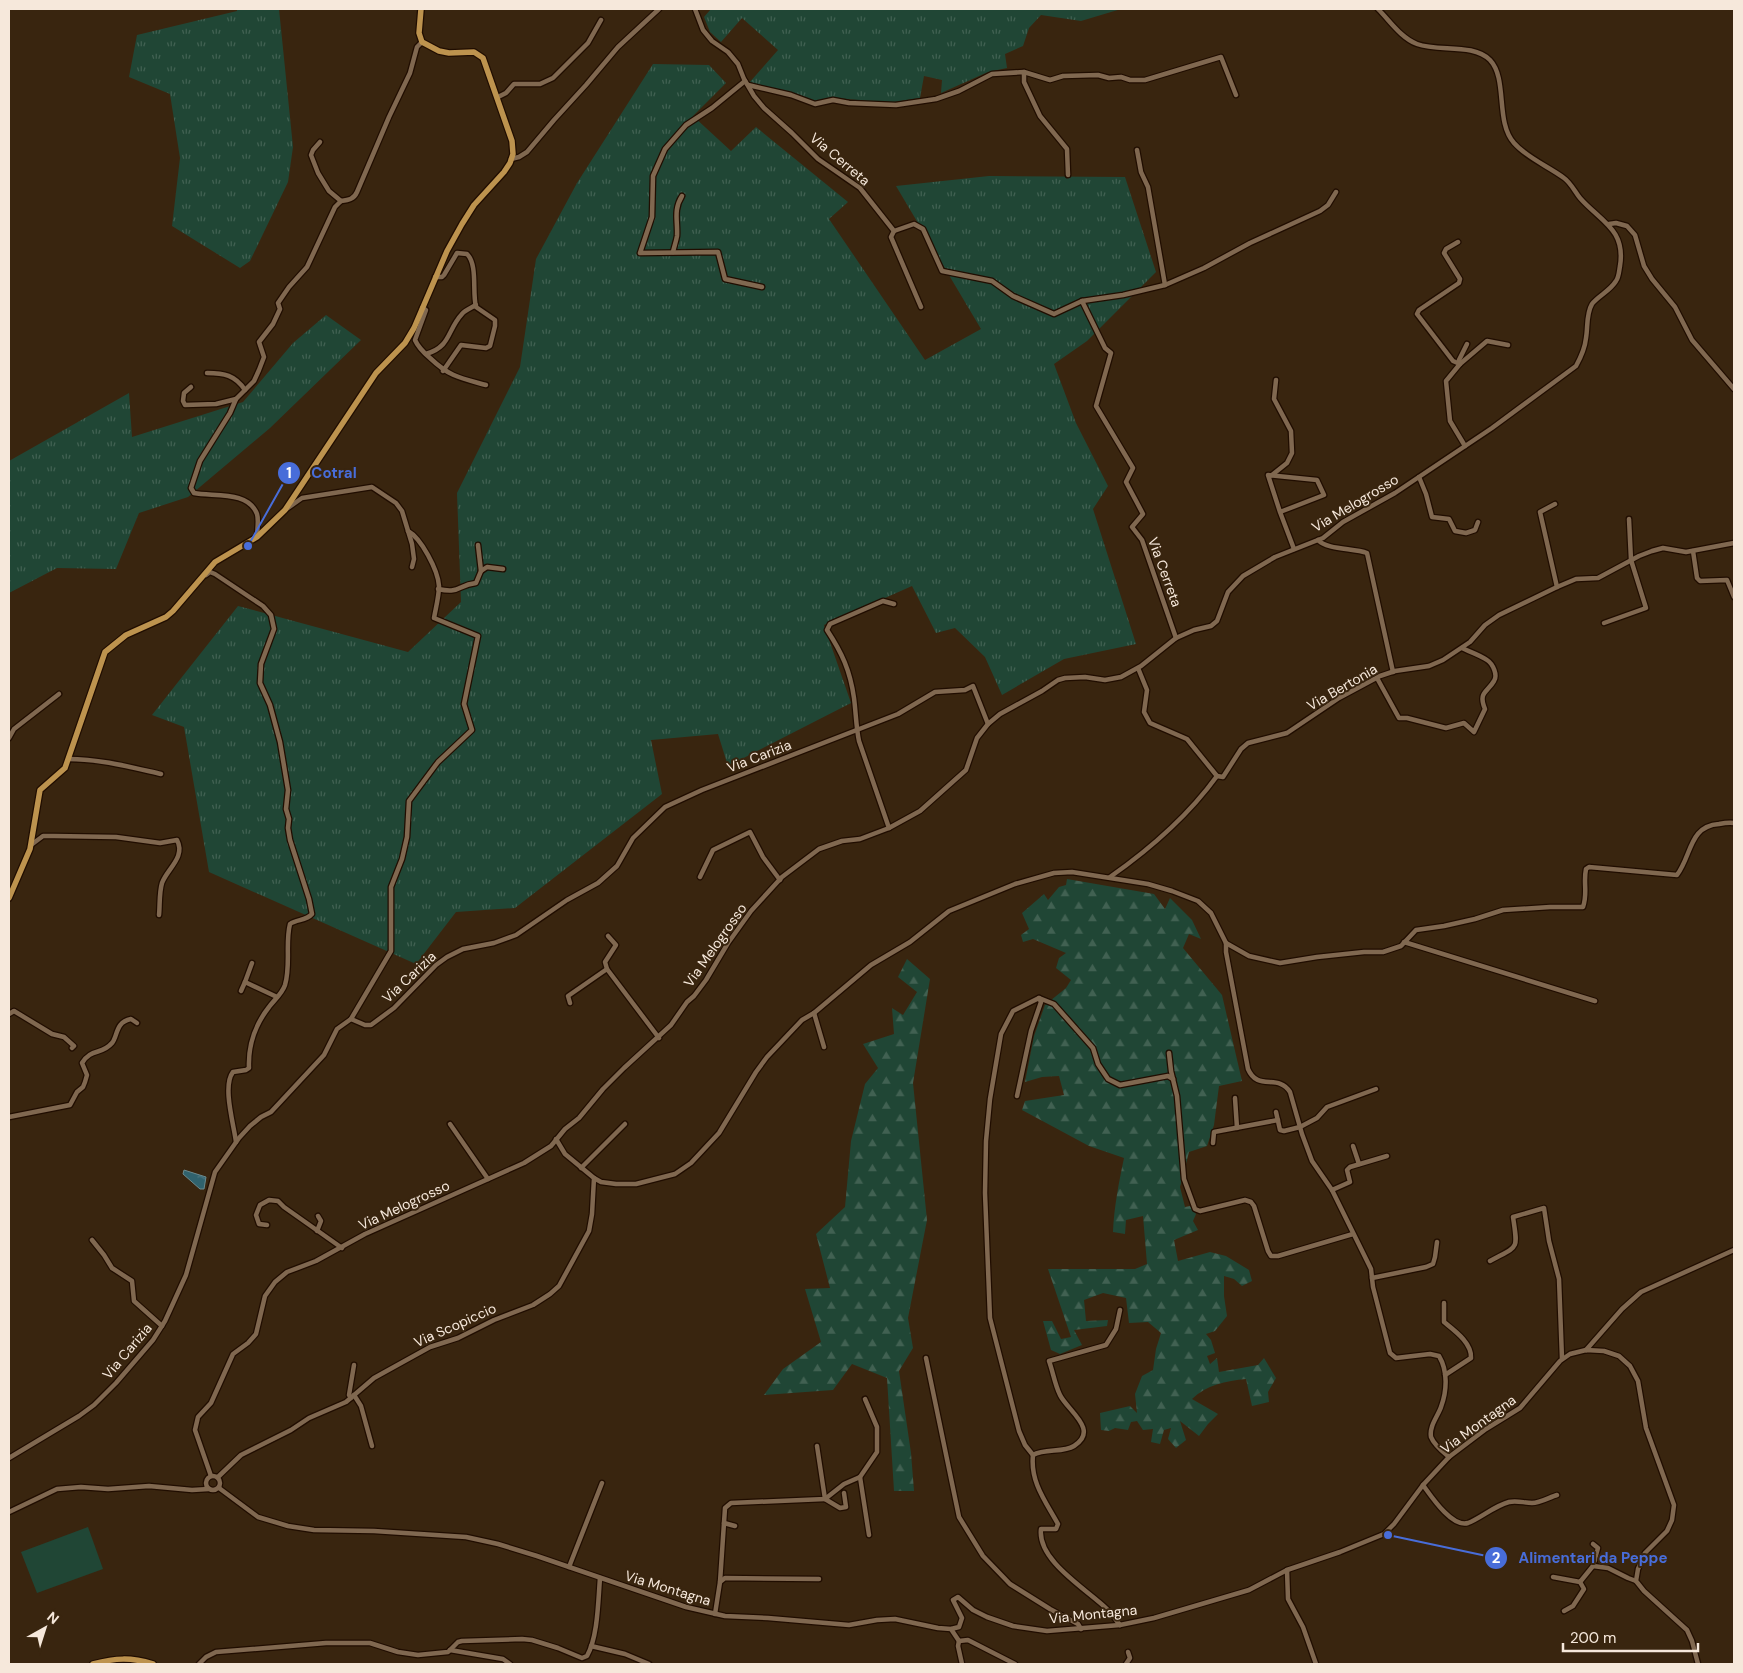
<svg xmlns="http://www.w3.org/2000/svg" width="1743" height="1673" viewBox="0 0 1743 1673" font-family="'DM Sans',sans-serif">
	<defs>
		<pattern id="grass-tufts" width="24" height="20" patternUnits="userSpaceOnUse" patternTransform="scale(1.25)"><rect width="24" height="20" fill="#204635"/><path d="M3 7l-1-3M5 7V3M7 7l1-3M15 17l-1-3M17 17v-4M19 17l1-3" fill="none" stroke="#416152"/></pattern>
		<pattern id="forest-firs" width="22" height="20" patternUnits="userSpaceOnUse" patternTransform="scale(1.25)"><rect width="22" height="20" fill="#204635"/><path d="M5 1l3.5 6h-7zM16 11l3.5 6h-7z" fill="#416152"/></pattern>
		<pattern id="water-ripples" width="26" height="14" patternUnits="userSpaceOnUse" patternTransform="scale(1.25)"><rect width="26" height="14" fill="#30626d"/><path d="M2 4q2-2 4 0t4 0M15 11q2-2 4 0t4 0" fill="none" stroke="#4f7881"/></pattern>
	</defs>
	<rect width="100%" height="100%" fill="#39250f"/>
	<g fill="url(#grass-tufts)">
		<polygon points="237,9 279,9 293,147 288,182 250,261 240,268 172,226 180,158 170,94 129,77 137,35 237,11"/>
		<polygon points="711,9 1121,9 1081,21 1041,15 1029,28 1023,46 1005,54 1007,68 988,72 941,93 942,80 924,76 920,98 887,103 837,98 813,102 789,92 749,83 778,50 742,18 721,42 710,32 704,17"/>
		<polygon points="653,64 709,65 726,83 693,116 731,151 756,127 848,202 829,219 925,360 981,329 896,186 989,176 1125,177 1156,272 1087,341 1054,364 1076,423 1108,486 1093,509 1136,644 1064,659 1002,695 985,657 955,628 936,633 912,586 824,625 851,703 728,766 718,734 651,740 662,794 515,908 456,912 416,964 209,872 184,727 152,715 238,606 408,652 461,602 457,493 520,367 536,259 577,183"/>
		<polygon points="326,315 361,340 270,428 188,497 139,513 116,569 57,568 9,593 9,461 129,393 132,437 243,402 293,343"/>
	</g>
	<g fill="url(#forest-firs)">
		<path d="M 1067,879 L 1154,894 L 1165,909 L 1170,898 L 1192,920 L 1201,939 L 1189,934 L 1183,948 L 1222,995 L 1242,1081 L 1219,1086 L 1214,1125 L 1207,1146 L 1189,1152 L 1180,1187 L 1185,1207 L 1190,1206 L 1196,1214 L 1193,1221 L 1198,1230 L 1174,1240 L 1178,1261 L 1210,1252 L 1226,1256 L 1249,1270 L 1252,1281 L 1242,1286 L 1234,1279 L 1224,1276 L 1224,1296 L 1227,1316 L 1215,1331 L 1206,1334 L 1211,1340 L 1215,1353 L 1207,1356 L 1210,1364 L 1217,1358 L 1219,1372 L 1258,1365 L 1264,1358 L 1276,1378 L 1268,1392 L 1269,1402 L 1252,1406 L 1246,1379 C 1226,1381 1206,1385 1192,1399 L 1218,1414 L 1208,1424 L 1199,1436 L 1180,1421 L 1186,1440 L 1176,1448 L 1168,1439 L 1171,1428 L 1164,1430 L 1160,1444 L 1151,1442 L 1153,1429 L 1143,1430 L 1137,1421 L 1131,1422 L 1128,1430 L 1115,1428 L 1109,1431 L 1101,1430 L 1100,1413 L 1130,1406 L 1137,1413 L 1135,1394 L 1142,1376 L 1153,1370 L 1156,1349 L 1161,1333 L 1148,1322 L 1129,1323 L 1126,1298 L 1103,1293 L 1084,1300 L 1086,1321 L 1108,1320 L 1107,1326 L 1074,1330 L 1082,1345 L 1060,1354 L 1051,1350 L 1043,1321 L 1052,1321 L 1061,1339 L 1071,1337 L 1048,1269 L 1135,1269 L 1147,1264 L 1143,1216 L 1126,1220 L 1125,1234 L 1113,1232 C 1114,1207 1119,1182 1124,1158 L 1089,1146 L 1022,1110 L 1025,1101 L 1064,1095 L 1059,1076 L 1042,1077 L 1025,1082 L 1034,1036 L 1045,1005 L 1066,988 L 1071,980 L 1056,968 L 1059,958 L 1066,953 L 1033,939 L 1023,942 L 1021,935 L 1029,929 L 1022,913 L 1044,894 L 1048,900 L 1059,887 L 1066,885 Z"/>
		<polygon points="907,959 930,979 913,1083 927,1220 908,1318 913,1348 899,1371 911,1453 914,1491 894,1491 887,1378 852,1364 833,1390 764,1395 783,1369 821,1342 805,1289 830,1288 816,1234 845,1207 851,1141 865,1084 878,1068 863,1044 894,1034 892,1008 903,1015 917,992 898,977"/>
	</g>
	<polygon fill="#204635" points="88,1527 103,1569 37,1593 21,1552"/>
	<polygon fill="url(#water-ripples)" stroke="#6b8a8e" points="184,1170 206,1177 204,1189 200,1189 183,1174"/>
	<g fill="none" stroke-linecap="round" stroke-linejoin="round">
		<defs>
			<g id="minor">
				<polyline points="695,9 703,30 712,41 728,52 738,64 744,79 754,96 764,108 792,133 818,159 860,188 894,231 914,224 923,229 942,271 992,281 1013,296 1054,314 1082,301 1105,348 1111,353 1096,406 1133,468 1126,482 1143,514 1132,527 1142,540 1176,638"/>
				<polyline points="1024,72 1024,82 1040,116 1067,149 1068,175"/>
				<polyline points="745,81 712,108 686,125 665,149 653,176 652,217 640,253 718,252 725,279 762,287"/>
				<polyline points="748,85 791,95 815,104 833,100 849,103 896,105 936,99 959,91 992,74 1024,72 1050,80 1063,76 1098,75 1109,78 1121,77 1130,80 1145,80 1221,57 1236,95"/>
				<polyline points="498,97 506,93 514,84 540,84 553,78 588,43 601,20"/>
				<polyline points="320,142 313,150 311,155 318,173 329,191 341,201"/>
				<polyline points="511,159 519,157 527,152 554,120 586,85 618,47 659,9"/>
				<polyline points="1609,224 1616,223 1627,226 1635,235 1644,266 1652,279 1675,307 1692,340 1734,389"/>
				<polyline points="894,231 891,237 921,307"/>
				<polyline points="1458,242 1446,249 1444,253 1460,279 1459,283 1419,310 1417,314 1453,361 1460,364 1487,341 1508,345"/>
				<path d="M 673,252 C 674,247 676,242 677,236 C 678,222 673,210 682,196"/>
				<path d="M 435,277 L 442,277 L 444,275 L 457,253 L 467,254 C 478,265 472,292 476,307 L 495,320 L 495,326 L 490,346 L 486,348 L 461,345 L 443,371"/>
				<polyline points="1165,285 1204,268 1250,243 1320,211 1328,205 1336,192"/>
				<polyline points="1082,301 1123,295 1165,285 1148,187 1141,172 1137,150"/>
				<path d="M 422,308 L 426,310 L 415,340 C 418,347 423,352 430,358 C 450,377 460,378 486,385"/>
				<path d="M 426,354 C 451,347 447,330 462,314 C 465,310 471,308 476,305"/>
				<path d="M 207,373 C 224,373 235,375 245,390"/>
				<polyline points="191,387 184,393 183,401 185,405 216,404 236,399"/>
				<polyline points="1465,446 1450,421 1446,381 1460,364 1459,360 1467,344"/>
				<polyline points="1272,475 1287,463 1292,453 1291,431 1274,399 1276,380"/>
				<polyline points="1419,477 1426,494 1432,517 1449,519 1455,531 1466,533 1475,530 1478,522"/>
				<polyline points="1555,504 1540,512 1557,587"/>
				<polyline points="285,510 302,498 372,487 396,503 402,511 412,544 414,559 412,567"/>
				<polyline points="1280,512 1324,495 1317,480 1268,475 1280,512 1294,549"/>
				<path d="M 257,537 C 257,530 259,520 257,514 C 248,490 213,497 194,493 L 191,488 L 200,461 L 230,413 L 236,399 L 254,381 L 259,370 L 264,357 L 259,342 L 273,324 L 280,309 L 278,303 L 289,287 L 307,267 L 335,207 L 341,201 C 349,200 354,199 357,192 L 389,117 L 410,73 L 417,47 L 422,42"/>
				<path d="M 1318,540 C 1327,550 1353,548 1367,553 L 1393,672"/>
				<polyline points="1693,551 1697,578 1700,581 1727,580 1734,597"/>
				<polyline points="481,571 487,567 503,569"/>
				<path d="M 206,575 L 210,572 L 215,574 L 263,606 L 271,615 L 274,629 L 261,664 L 260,683 L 270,705 L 280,742 L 288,790 L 286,809 L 289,819 L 288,828 L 290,840 L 309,899 L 312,914 C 306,921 297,919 290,924 C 285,943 291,965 285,985 C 282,994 274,1000 269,1007 C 255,1025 248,1046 249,1068 L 246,1070 L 233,1072 C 222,1086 234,1125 236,1142"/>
				<path d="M 438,589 C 461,594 457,585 476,583 L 481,571 L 478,545"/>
				<polyline points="1604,623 1646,608 1631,560 1629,519"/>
				<polyline points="1138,668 1147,690 1144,712 1150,723 1187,739 1217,776"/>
				<path d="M 1377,678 L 1399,718 L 1407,718 L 1446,728 L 1464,723 L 1474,732 L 1485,709 C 1478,692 1487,693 1494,681 C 1498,675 1493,664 1487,660 C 1480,655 1470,652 1462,648"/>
				<polyline points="9,738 14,729 59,694"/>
				<path d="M 68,759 C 100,759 130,767 161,774"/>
				<path d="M 889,828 L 859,741 C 856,727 856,713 854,698 C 850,670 842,653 827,630 L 830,624 L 883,601 L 894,604"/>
				<path d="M 31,845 L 43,836 L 54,836 L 116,837 L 160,843 L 177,840 C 186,857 167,869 162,883 C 159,893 160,906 159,915"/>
				<polyline points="700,877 713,850 750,832 763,857 780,880"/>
				<path d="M 1110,877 C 1150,849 1188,816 1217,776 L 1223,777 L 1241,749 L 1248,743 L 1287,733 L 1339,698 L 1380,676 L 1395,671 L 1429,666 L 1443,660 L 1470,642 L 1485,625 L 1499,615 L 1557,587 L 1576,579 L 1598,578 L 1639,556 L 1652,551 L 1663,548 L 1686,552 L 1734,543"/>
				<polyline points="1404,942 1595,1001"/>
				<path d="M 1226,943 L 1249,956 L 1280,963 L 1317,957 L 1364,952 L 1383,952 L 1401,946 L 1416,930 L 1444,926 L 1475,919 L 1503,910 L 1550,907 L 1583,907 C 1588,893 1583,883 1586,869 L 1589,867 L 1677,875 C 1692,855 1689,826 1719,824 C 1724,823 1729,822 1734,823"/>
				<polyline points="252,963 245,982 277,997"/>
				<polyline points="607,969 605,962 616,945 608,936"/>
				<polyline points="241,991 245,982"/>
				<polyline points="1039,998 1054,1004 1093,1048 1098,1064 1108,1079 1120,1085 1168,1076 1173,1079"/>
				<polyline points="570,1003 568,996 607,969 659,1038"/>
				<polyline points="814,1013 824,1047"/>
				<polyline points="9,1014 14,1011 52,1034 64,1037 74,1046 72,1048"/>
				<path d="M 351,1019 L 391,951 L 391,887 L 402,859 L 407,837 L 409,801 L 438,762 L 472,730 L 464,704 L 478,636 L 434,618 C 436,607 439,596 439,586 C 438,570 421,538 408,531"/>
				<polyline points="1169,1053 1171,1071 1177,1096 1184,1179 1195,1209 1200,1211 1245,1200 1251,1202 1254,1206 1268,1251 1271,1256 1278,1256 1353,1234"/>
				<polyline points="1017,1096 1031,1031 1041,1002 1039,998 1013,1011 1001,1034 990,1099 986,1141 985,1193 990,1318 1019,1431 1025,1445 1033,1455"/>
				<polyline points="1235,1098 1237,1128"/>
				<polyline points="1276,1112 1280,1130 1284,1131 1300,1127 1317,1118 1327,1107 1376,1089"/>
				<path d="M 9,1117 L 70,1105 L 77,1092 L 83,1087 L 85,1082 L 87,1075 L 82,1063 C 91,1048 102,1055 112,1043 C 118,1036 115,1022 131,1019 L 137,1023"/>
				<polyline points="450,1124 488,1179"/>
				<polyline points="1213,1143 1214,1132 1278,1120"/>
				<polyline points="1353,1146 1359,1164"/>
				<polyline points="581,1168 625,1124"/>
				<path d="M 594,1178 L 601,1182 L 616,1184 L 636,1184 L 675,1174 L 691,1163 L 719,1133 L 756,1072 L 767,1057 L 802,1020 L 814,1013 L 871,965 L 910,942 L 949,911 L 1015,884 L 1054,873 L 1072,872 L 1148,884 L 1172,891 L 1198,901 L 1211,913 L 1226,943 L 1226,952 L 1248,1069 C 1258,1092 1278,1073 1290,1092 L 1302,1134 L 1312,1161 L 1332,1190 L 1371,1269 L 1373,1287 L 1390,1353 L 1396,1358 L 1430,1354 L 1439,1356 C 1448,1371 1447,1391 1441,1407 C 1438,1416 1429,1426 1431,1437 C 1434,1445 1443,1452 1449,1457"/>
				<polyline points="1332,1190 1350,1182 1347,1170 1350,1167 1387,1156"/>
				<polyline points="267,1225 259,1224 256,1215 260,1205 269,1200 278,1201 284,1207 342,1248"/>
				<polyline points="317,1231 321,1221 318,1216"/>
				<polyline points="92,1240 104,1255 112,1268 132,1281 134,1301 162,1326"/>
				<path d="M 1490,1261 C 1519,1245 1518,1251 1513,1217 L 1544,1208 L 1549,1241 L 1559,1279 L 1562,1359"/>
				<polyline points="1372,1278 1426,1267 1433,1264 1435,1257 1437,1242"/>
				<path d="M 1444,1303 L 1444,1322 C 1455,1331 1472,1343 1471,1358 L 1445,1375"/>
				<path d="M 1120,1310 L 1116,1329 L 1106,1345 L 1049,1361 C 1053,1372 1055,1385 1060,1395 C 1067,1410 1100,1430 1074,1446 C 1063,1453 1045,1448 1033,1455 C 1030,1482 1046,1502 1058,1524 L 1056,1529 L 1041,1529 C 1037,1561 1088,1590 1108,1610 C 1112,1614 1116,1620 1120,1625"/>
				<polyline points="1586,1350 1622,1309 1641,1292 1734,1250"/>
				<polyline points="926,1358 959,1517 983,1556 1010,1584 1050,1609 1078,1624 1081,1629"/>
				<polyline points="354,1395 361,1406 372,1446"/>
				<polyline points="351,1398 349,1395 354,1365"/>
				<polyline points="9,1458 79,1416 94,1405 116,1383 153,1340 165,1321 186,1275 215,1172 239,1138 250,1126 261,1117 271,1112 324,1055 337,1029 351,1019 365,1025 371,1025 394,1008 436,965 447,957 463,949 494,943 516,935 567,900 598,883 617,866 633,838 665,807 702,790 898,714 935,692 965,690 973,686 988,724"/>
				<circle cx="213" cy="1483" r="7"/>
				<path d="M 211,1476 L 195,1430 L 198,1417 L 211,1403 L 233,1354 L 248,1343 L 256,1334 L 265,1296 L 275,1282 L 287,1272 L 316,1261 L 365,1234 L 524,1163 L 551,1146 L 565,1129 L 579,1118 L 603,1089 L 624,1068 L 671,1025 L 687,1002 L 694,996 L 706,980 L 728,943 L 751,911 L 782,877 L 819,849 L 842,841 L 860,839 L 889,828 L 920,811 L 966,770 L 977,738 L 988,724 L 1000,714 L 1042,691 L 1058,680 L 1065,678 L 1085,677 L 1105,680 L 1121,677 L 1141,666 L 1176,638 L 1194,630 L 1211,626 L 1217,621 L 1228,592 L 1243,576 L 1275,557 L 1323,538 L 1343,522 L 1395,493 L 1492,428 L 1576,366 C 1581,357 1585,348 1586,338 C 1588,327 1586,314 1592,304 C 1598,296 1610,291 1616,281 C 1619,277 1619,271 1620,266 C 1626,229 1600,221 1580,198 C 1575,192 1571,183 1564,178 C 1548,166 1527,158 1514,143 C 1495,122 1508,79 1490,60 C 1473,43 1439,52 1417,44 C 1401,38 1390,21 1378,9"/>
				<polyline points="218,1477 241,1455 291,1430 309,1418 346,1402 374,1378 430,1347 458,1338 494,1320 533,1305 550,1294 559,1286 589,1231 592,1214 594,1178 565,1154 556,1139"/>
				<polyline points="860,1477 877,1452 877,1427 865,1399"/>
				<path d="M 1423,1485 C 1431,1496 1452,1528 1468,1523 C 1481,1518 1494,1506 1509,1502 C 1517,1500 1524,1503 1532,1503 C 1540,1503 1550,1497 1557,1495"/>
				<polyline points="219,1488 258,1517 288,1526 314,1530 374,1531 466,1537 498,1544 537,1556 686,1607 725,1616 768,1618 849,1625 877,1620 895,1619 938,1628 951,1629 959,1627 962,1618 953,1600 958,1597 973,1610 987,1617 1013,1626 1047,1631 1120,1625 1154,1618 1249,1590 1287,1570 1340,1552 1384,1534 1394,1524 1423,1485 1449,1457 1486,1429 1520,1408 1560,1361 1570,1354 1586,1350 1604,1351 1619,1356 1630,1366 1638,1381 1646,1428 1674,1505 1672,1520 1667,1531 1645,1553 1638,1569 1636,1581 1644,1591 1687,1630 1692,1641 1698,1664"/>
				<polyline points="844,1493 846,1507 840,1508 825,1499 844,1484 860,1477 869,1535"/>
				<polyline points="9,1512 57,1489 81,1487 108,1489 149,1486 192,1490 209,1489"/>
				<polyline points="724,1523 735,1526"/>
				<polyline points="1580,1558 1595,1560"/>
				<polyline points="1593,1566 1598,1548 1593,1544"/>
				<polyline points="569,1567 602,1483"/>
				<polyline points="1287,1570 1288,1599 1303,1627 1316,1664"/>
				<polyline points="1553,1577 1580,1582 1593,1566 1608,1568 1628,1578 1636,1581"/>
				<polyline points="720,1582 725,1508 731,1503 825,1499 817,1446"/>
				<polyline points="1564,1611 1573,1606 1584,1589 1580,1582"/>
				<polyline points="715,1614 720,1582 725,1578 819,1579"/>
				<polyline points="951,1629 959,1641 968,1640 1015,1664"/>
				<polyline points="959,1641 958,1646 962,1664"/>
				<polyline points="591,1646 625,1654 649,1664"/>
				<polyline points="450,1650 503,1659 510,1664"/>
				<path d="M 199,1664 L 206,1657 L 216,1652 L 326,1643 L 370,1643 L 398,1652 L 418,1655 L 448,1652 L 458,1642 L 462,1641 L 522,1639 L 532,1640 L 558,1648 L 582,1658 L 587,1656 C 598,1636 598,1602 600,1578"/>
				<polyline points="1126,1664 1130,1658 1128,1652"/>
			</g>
			<g id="major">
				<polyline points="9,898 30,849 40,790 65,768 105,652 126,635 166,617 173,611 215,562 257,537 285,510 376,373 405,343 414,328 447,251 462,224 474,205 504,172 510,163 513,154 512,141 483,58 474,52 449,53 439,51 422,42 419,33 421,9"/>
				<path d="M 93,1664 C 116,1658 130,1657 153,1664"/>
			</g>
		</defs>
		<use href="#minor" stroke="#200d00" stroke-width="7"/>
		<use href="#major" stroke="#200d00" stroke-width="8"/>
		<use href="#minor" stroke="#806850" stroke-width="4.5"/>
		<use href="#major" stroke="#bd934e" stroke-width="5.5"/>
	</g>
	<g text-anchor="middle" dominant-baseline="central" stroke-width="4" stroke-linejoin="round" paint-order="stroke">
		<g font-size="14" fill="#f6e8db" stroke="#39250f">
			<text transform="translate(840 159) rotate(40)">Via Cerreta</text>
			<text transform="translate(1355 503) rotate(-31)">Via Melogrosso</text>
			<text transform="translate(1165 572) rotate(70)">Via Cerreta</text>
			<text transform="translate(1342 687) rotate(-30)">Via Bertonia</text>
			<text transform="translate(759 756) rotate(-21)">Via Carizia</text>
			<text transform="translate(715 945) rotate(-55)">Via Melogrosso</text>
			<text transform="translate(409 977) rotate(-43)">Via Carizia</text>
			<text transform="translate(404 1205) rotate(-25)">Via Melogrosso</text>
			<text transform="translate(455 1325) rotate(-24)">Via Scopiccio</text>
			<text transform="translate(127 1351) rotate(-50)">Via Carizia</text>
			<text transform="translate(1478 1424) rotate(-36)">Via Montagna</text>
			<text transform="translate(668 1588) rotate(17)">Via Montagna</text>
			<text transform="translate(1093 1614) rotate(-6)">Via Montagna</text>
		</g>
	</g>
	<path fill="none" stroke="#486dd9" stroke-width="2" d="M248 546L289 473M1388 1535L1496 1558"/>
	<g fill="#486dd9" stroke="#39250f" stroke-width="2">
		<circle cx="248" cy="546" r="5"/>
		<circle cx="1388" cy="1535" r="5"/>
		<circle cx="289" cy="473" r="12"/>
		<circle cx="1496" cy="1558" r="12"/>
	</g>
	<g font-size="15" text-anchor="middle" font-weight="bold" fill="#fff">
		<text x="289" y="478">1</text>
		<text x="1496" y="1563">2</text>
	</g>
	<g font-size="15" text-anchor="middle" font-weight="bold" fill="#486dd9" stroke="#39250f" stroke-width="4" stroke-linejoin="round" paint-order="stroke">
		<text x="334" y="478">Cotral</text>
		<text x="1593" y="1563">Alimentari da Peppe</text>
	</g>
	<rect width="1743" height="1673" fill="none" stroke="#f6e8db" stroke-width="20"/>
	<g transform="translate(45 1628) rotate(39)" stroke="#39250f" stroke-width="4" paint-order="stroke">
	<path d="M0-4L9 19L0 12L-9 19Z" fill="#f6e8db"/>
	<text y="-8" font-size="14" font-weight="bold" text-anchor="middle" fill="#f6e8db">N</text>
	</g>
	<path d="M1563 1643v8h135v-8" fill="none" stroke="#f6e8db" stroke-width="2.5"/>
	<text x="1570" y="1643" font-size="15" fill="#f6e8db" stroke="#39250f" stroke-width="4" paint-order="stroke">200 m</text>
</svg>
